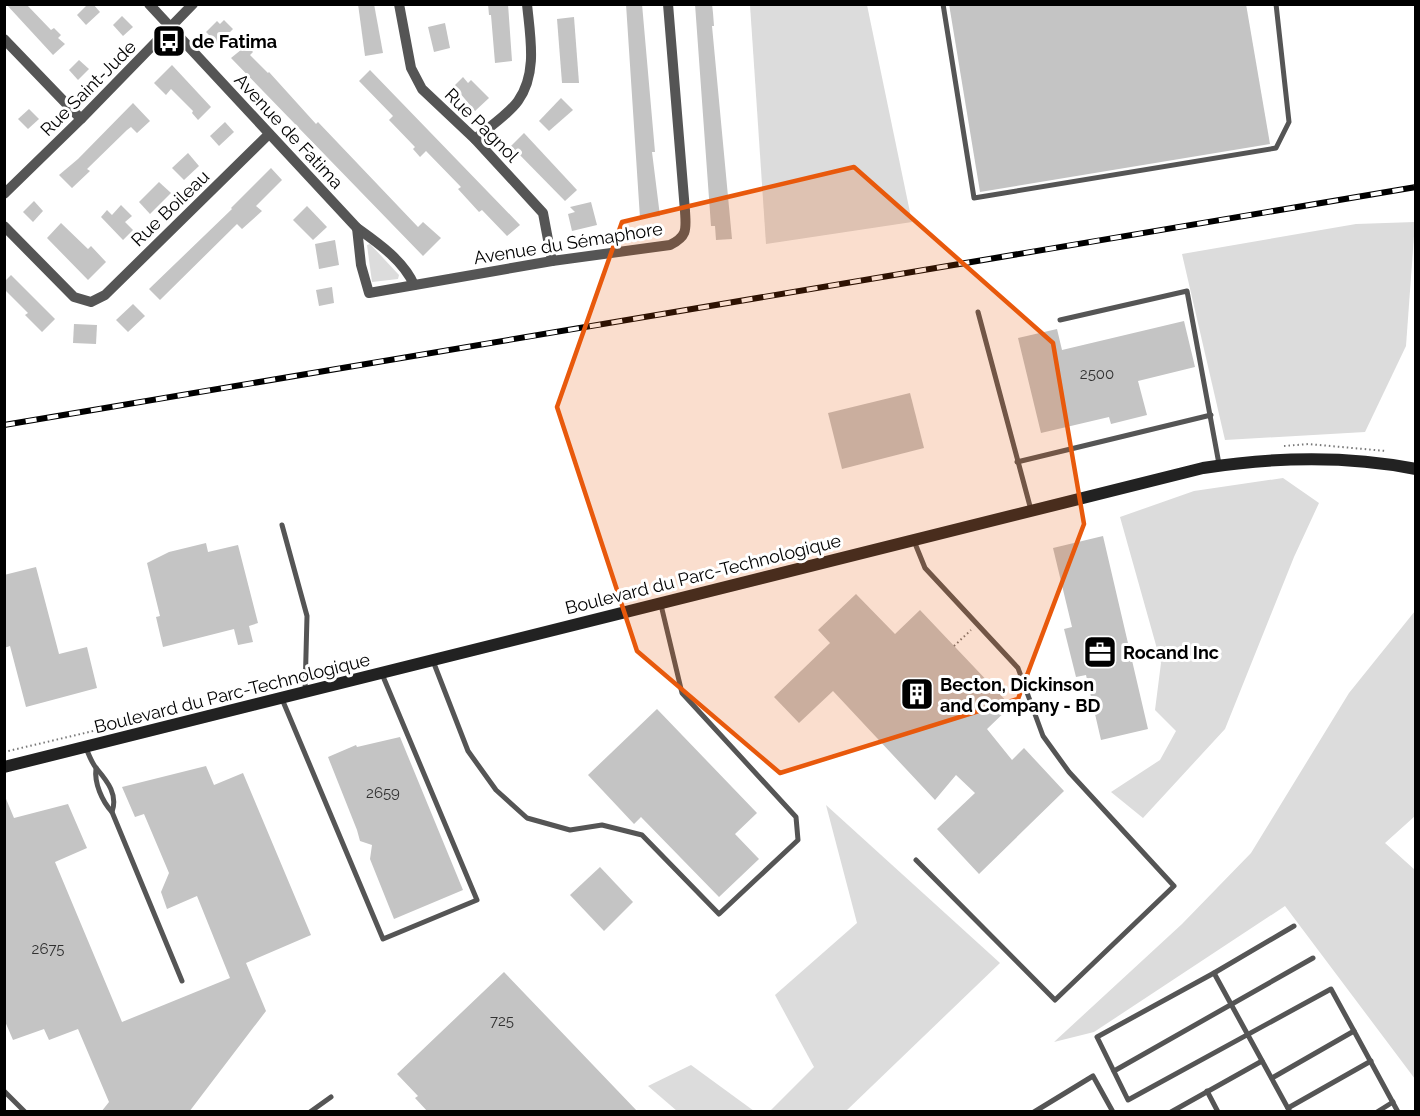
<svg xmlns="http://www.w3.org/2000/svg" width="1420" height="1116" viewBox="0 0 1420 1116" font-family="Raleway,sans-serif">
	<rect width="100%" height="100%" fill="#fff"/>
	<g fill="#dcdcdc">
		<polygon points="750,5 867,5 912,222 766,244"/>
		<polygon points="1415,222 1406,346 1365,432 1225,440 1182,254 1356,224"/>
		<polygon points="370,244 399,275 398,279 372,282 367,245"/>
		<polygon points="1283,478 1319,503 1294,557 1225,729 1143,818 1111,792 1160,760 1176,731 1155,710 1161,663 1120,517 1194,491"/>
		<polygon points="1415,611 1415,816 1385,843 1415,870 1415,1079 1285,906 1094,1032 1054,1042 1182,924 1251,853 1349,693"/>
		<polygon points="826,805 1000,963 846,1111 770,1111 814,1067 775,995 857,923"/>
		<polygon points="691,1065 754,1111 677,1111 648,1086"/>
	</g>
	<g fill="#c4c4c4">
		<polygon points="6,4 26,4 51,30 54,28 61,35 58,38 65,44 53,55"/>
		<polygon points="88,4 93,4 100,12 86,25 77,15"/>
		<polygon points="358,4 374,4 383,53 365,56"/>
		<polygon points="488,4 508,4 512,61 495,63 491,15 489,15"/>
		<polygon points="626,4 642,4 655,152 652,152 660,216 640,218"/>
		<polygon points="695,4 712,4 713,13 714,26 712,26 732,239 716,240 715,226 711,226"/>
		<polygon points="949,4 1246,4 1270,144 980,192"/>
		<polygon points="122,16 133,27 123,36 113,25"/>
		<polygon points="574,17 579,83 562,83 557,19"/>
		<polygon points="224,20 233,29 218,44 206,32 217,21 220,24"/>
		<polygon points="445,23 450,48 434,52 428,27"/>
		<polygon points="247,45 253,52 250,55 268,73 269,72 316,124 318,122 418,227 423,222 441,238 423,256 231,58"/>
		<polygon points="79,60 89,69 78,80 69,70"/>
		<polygon points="172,65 211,107 198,120 192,113 193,111 171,89 166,95 154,83"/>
		<polygon points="370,70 520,225 507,236 482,210 479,212 458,189 461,187 426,151 420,157 413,149 415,147 389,120 393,116 359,81"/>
		<polygon points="463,77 468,83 471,80 489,98 475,111 454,86"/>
		<polygon points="561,98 573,110 549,131 539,121"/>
		<polygon points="133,103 150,121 137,133 131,127 127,130 87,169 90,171 72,188 59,175 78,159"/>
		<polygon points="29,109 39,119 28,129 18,119"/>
		<polygon points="225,122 234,132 219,146 210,136"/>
		<polygon points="524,133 577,190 565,201 511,146"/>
		<polygon points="188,153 199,166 184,180 172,168"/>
		<polygon points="271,168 282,180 256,206 262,211 242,229 237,224 160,300 149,289 232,209 231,208"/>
		<polygon points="159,182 171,193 150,214 139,202"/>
		<polygon points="34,201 43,211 33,222 23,212"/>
		<polygon points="591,202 597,225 572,231 568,214 575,212 570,207"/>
		<polygon points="121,205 132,216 125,222 133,230 123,240 101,217 107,210 112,215"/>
		<polygon points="307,206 327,227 313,240 293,220"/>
		<polygon points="61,223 88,249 91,246 106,262 88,280 47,238"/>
		<polygon points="335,240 339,265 319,269 315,244"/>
		<polygon points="11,275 55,319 42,332 25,315 28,313 4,289 4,282"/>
		<polygon points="332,287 334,303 319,306 316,290"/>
		<polygon points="133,304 145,316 128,332 116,320"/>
		<polygon points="1184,321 1195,367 1138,381 1147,415 1111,424 1109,417 1041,433 1018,338 1057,329 1062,350"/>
		<polygon points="74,324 97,325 96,344 73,343"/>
		<polygon points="910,393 924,448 842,469 828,413"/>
		<polygon points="1103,536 1148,729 1101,740 1086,675 1076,677 1064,629 1072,627 1053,548"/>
		<polygon points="206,543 208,552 238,545 258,623 249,626 253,642 238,645 234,629 163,647 156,617 160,616 147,563 169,552"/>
		<polygon points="36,567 59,654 87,647 97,688 26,707 10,646 4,648 4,575"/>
		<polygon points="856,594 895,634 920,610 1011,706 987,729 1012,760 1024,748 1064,791 979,874 937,829 975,793 956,775 935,800 833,691 799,723 774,697 830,643 818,630"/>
		<polygon points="657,709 757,813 735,834 759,859 719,897 641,817 634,824 588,775"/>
		<polygon points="400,737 463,890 394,919 370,859 372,845 360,841 357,830 328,757 356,745 357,747"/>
		<polygon points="206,766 214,785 243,773 311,935 246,963 266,1011 189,1112 101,1112 109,1102 78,1029 49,1040 44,1029 13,1040 4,1019 4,794 14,818 68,804 87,848 55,862 122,1022 230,978 197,896 167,909 161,892 169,873 144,814 135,817 122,787"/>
		<polygon points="600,867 633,902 604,931 570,895"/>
		<polygon points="504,972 638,1112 428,1112 415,1098 418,1096 397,1074"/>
	</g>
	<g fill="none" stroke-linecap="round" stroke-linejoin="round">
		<g stroke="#777" stroke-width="2" stroke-dasharray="1.5 3" stroke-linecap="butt">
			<polyline points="1284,446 1308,444 1386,451"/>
			<polyline points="954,646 971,630"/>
			<polyline points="4,752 106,728"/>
		</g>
		<g stroke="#555" stroke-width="5">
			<polyline points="943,4 974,198 1276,148 1289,122 1276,4"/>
			<polyline points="978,312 1031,510"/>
			<polyline points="1060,320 1187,291 1219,464"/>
			<polyline points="1017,462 1211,415"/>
			<polyline points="282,525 307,616 305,692"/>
			<polyline points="914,541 925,568 1018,668 1043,736 1069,772 1174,886 1055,1000 916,860"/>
			<polyline points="433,661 468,751 496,790 527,818 570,830 602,825 642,835 719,914 798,840 796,817 682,693 661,605"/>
			<polyline points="282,699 383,939 477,900 382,674"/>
			<path d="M 86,748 C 89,755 92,764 97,769 C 108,782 118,795 112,812"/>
			<path d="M 96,768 C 94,783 102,801 112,812 L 182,981"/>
			<polyline points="1214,973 1294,926"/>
			<polyline points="1114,1071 1313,958"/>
			<polyline points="1272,1078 1354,1031 1398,1112"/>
			<polyline points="4,1091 25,1112"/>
			<polyline points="1207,1091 1218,1112"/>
			<polyline points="1288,1108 1371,1061"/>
			<polyline points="310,1112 331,1097"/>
			<polyline points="1034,1112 1093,1076 1113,1112"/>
			<polyline points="1171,1112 1262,1061"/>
			<polyline points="1290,1112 1214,973 1097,1037 1128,1100 1331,989 1354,1031"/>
			<polyline points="1377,1112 1393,1102"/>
		</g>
		<g stroke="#555" stroke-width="10">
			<path d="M 149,4 L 357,228 C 378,243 404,261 414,285"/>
			<polyline points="399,4 411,68 422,89 475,139 543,213 552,261"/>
			<polyline points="4,39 81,119"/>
			<path d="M 475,139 C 488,128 509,114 518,101 C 538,73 530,36 527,4"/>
			<polyline points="4,194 81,119 193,4"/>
			<polyline points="4,226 74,297 91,302 105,295 269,134"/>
			<path d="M 357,228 L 361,265 L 369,293 L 552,261 L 670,245 C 688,236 686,229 685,211 L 668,4"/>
		</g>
		<path stroke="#222" stroke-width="12" d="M 4,767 L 1203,468 C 1274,457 1345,455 1416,469"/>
		<defs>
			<polyline id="rail" points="4,425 1416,187"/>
		</defs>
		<use href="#rail" stroke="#000" stroke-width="6"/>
		<use href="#rail" stroke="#fff" stroke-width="4" stroke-dasharray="11" stroke-linecap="butt"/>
	</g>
	<path fill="#e8590c" fill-opacity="0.2" stroke="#e8590c" stroke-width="4.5" stroke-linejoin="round" d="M 854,167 L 1053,343 L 1084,524 L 1018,699 L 780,773 L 637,651 L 557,407 L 622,222 Z"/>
	<defs>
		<symbol id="bus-square" viewBox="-11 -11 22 22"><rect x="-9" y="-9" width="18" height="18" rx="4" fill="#000" stroke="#fff"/><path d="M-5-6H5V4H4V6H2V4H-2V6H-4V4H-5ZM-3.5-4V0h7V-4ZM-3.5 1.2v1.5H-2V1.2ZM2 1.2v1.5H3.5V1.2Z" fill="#fff"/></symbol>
		<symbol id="office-square" viewBox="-11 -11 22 22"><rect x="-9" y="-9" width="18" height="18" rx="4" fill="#000" stroke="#fff"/><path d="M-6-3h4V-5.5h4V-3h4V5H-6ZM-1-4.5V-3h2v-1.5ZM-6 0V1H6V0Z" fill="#fff"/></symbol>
		<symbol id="building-square" viewBox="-11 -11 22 22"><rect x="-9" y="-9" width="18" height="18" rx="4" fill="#000" stroke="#fff"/><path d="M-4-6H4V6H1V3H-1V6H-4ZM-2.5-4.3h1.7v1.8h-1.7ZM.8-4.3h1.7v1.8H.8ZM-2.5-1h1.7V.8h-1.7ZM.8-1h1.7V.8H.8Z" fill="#fff"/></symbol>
	</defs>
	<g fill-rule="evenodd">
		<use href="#bus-square" x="150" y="22" width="38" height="38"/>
		<use href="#office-square" x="1081" y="633" width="38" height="38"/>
		<use href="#building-square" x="898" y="675" width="38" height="38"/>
	</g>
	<g text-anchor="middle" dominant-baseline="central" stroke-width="6" stroke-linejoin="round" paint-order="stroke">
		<g font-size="15" fill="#313131">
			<text x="1097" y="374">2500</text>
			<text x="383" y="793">2659</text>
			<text x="48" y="949">2675</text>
			<text x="502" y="1021">725</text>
		</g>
		<g font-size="18" font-weight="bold" fill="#000" stroke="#fff" text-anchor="start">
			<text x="192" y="41">de Fatima</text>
			<text x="1123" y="652">Rocand Inc</text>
			<text x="940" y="684">Becton, Dickinson<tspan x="940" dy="21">and Company - BD</tspan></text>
		</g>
		<g font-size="18" fill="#000" stroke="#fff">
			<text transform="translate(88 88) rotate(-45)">Rue Saint-Jude</text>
			<text transform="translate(482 125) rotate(45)">Rue Pagnol</text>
			<text transform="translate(289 131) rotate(47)">Avenue de Fatima</text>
			<text transform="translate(170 208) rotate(-44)">Rue Boileau</text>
			<text transform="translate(568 243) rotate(-9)">Avenue du Sémaphore</text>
			<text transform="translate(703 574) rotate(-14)">Boulevard du Parc-Technologique</text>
			<text transform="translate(232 693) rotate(-14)">Boulevard du Parc-Technologique</text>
		</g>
	</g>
	<rect width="1420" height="1116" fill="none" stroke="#000000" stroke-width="12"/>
</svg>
